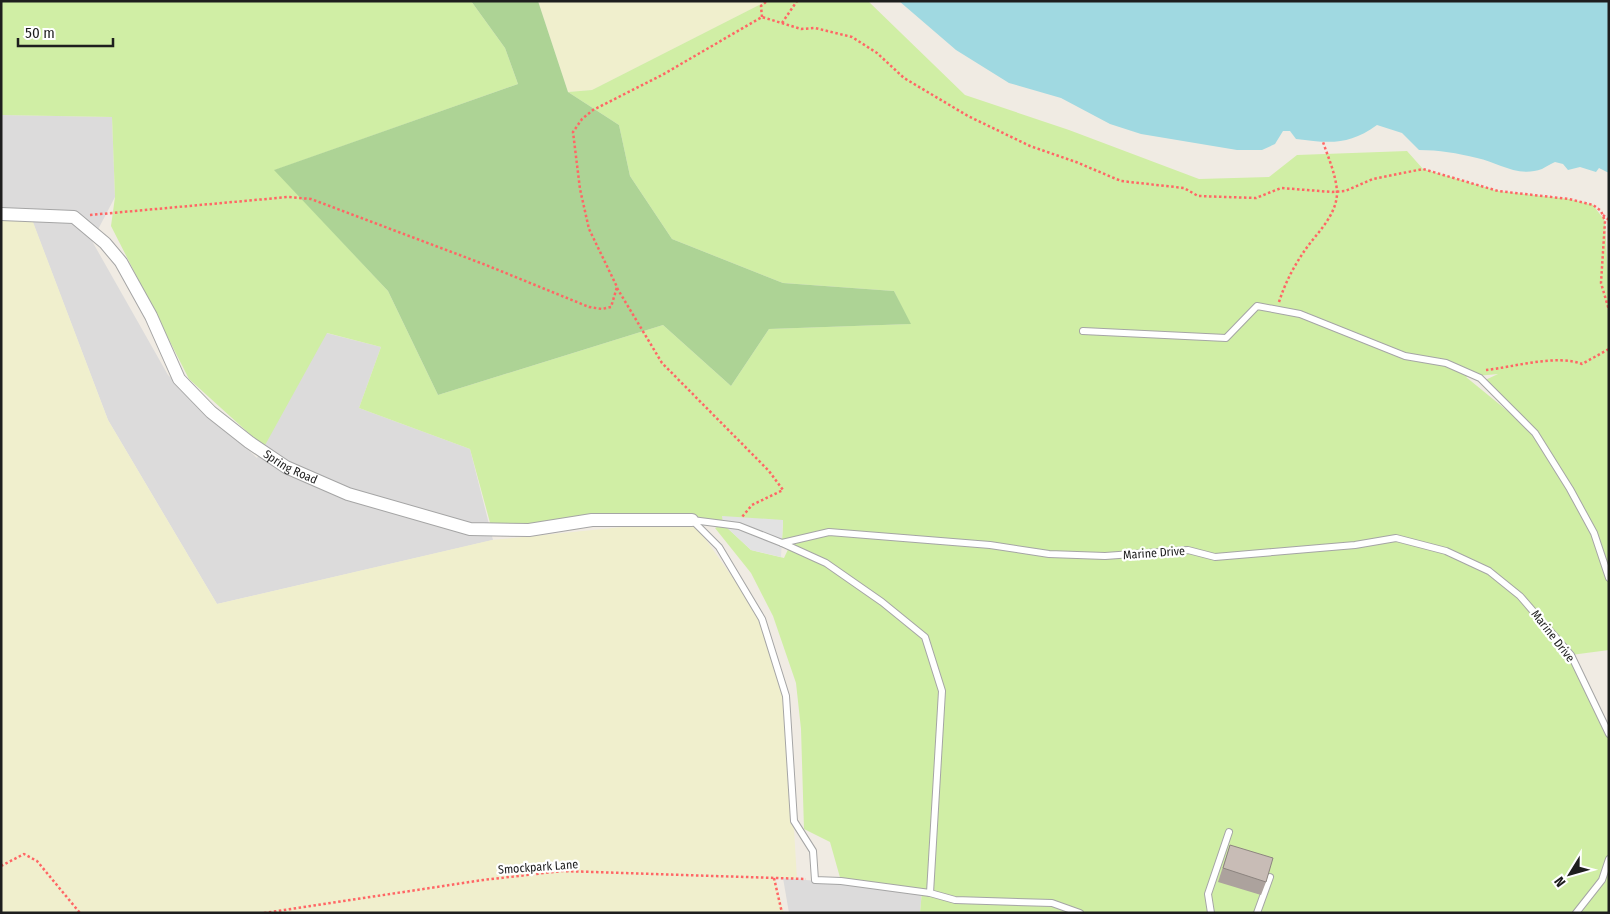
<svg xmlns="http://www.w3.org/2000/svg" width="1610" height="914" viewBox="0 0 1610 914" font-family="'Fira Sans Condensed',sans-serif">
	<rect width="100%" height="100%" fill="#f0ebe3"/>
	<g fill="#dcdbdb">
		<polygon points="1,115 112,117 115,197 92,241 168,375 257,458 326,333 381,347 359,408 470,449 493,540 217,604 108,420 30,215 1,213"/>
		<polygon points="783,878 922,890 920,913 789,913"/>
	</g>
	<g fill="#f0efcd">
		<polygon points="538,1 767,1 592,90 568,92"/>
		<polygon points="1,214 30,214 108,420 217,604 492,540 692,520 762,619 786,696 797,879 775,878 784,913 1,913"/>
	</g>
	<path fill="#d0eea5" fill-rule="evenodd" d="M 1,1 L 471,1 L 505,48 L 518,84 L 275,170 L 388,291 L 438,395 L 663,325 L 731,386 L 769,329 L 910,324 L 894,291 L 783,283 L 672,239 L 630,176 L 619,125 L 568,92 L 592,90 L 767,1 L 868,1 L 965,95 L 1069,130 L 1199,179 L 1269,177 L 1297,155 L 1407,151 L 1423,169 L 1498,191 L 1569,199 L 1593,205 L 1605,221 L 1609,295 L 1609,650 L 1571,655 L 1609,733 L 1609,913 L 920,913 L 922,891 L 841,881 L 830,842 L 804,829 L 801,729 L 796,683 L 773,616 L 751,573 L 715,528 L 723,524 L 751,550 L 784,558 L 792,541 L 782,543 L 783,520 L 692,520 L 492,530 L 470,449 L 359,408 L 381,347 L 327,333 L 264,447 L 189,379 L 111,226 L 115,197 L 112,117 L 1,115 ZM 1498,374 L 1483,381 L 1531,430 L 1466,377 Z"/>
	<polygon fill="#add395" points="471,1 538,1 568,92 619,125 630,176 672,239 783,283 894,291 911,324 769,329 731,386 663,325 438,395 388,291 274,170 518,84 505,48"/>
	<polygon fill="#e2e2e2" points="722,516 783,520 781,557 751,550 723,524"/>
	<path fill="#a0d9e1" d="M 899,1 L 1609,1 L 1609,173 L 1599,168 L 1596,172 L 1580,167 L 1568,170 L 1563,164 L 1555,162 C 1550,164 1546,167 1542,169 C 1517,178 1498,162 1477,158 C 1457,153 1439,150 1419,150 L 1402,133 L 1377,125 C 1348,146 1329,143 1296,139 L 1290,131 L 1283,131 L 1275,144 L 1262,150 L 1237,150 L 1141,134 L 1110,124 L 1061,98 L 1009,83 L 956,50 Z"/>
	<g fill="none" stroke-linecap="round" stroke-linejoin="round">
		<defs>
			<g id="lane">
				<polyline points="1083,331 1226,338 1257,306 1300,314 1405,356 1446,363 1480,378 1535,433 1570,489 1594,533 1609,578"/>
				<polyline points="692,520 719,547 762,619 786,696 794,821 813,851 815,880 841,881 930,893"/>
				<polyline points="692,520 739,526 782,543"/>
				<polyline points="1080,913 1052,903 955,900 930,893 942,691 925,637 882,602 826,563 782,543 829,532 990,545 1049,554 1105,556 1188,550 1215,557 1355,545 1396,538 1446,551 1489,571 1520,596 1571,655 1609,734"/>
				<polyline points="1211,913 1208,894 1229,832"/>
				<polyline points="1257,913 1270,877"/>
				<polyline points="1576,913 1602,880 1609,859"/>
			</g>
			<g id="street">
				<path id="s1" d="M 1,214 L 74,217 L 105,243 L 121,262 L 151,316 L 179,379 L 211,412 L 249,442 L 286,467 L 348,494 L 470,529 L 529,530 L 592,520 L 692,520"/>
			</g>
		</defs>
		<use href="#lane" stroke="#a5a5a5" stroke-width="8"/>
		<use href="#street" stroke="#a5a5a5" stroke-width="14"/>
		<g stroke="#ff6665" stroke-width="2.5" stroke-dasharray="2.5 2.5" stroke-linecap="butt">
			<polyline points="762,17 761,6 767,1"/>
			<polyline points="782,23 797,1"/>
			<polyline points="90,215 288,197 311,199 486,265 589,307 602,309 611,307 617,287 589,229 580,189 573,132 582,119 593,110 662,75 762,17 801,29 815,28 852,37 877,53 904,78 968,116 1030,146 1076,162 1121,181 1184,188 1198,196 1256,198 1281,188 1332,192 1345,191 1373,179 1423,169 1498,191 1569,199 1593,205 1601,211 1605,221 1601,283 1609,310"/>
			<polyline points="1603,215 1609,220"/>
			<polyline points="617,288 662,363 769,471 783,490 752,505 742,517"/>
			<path d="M 1279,302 C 1285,283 1294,266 1305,250 C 1317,233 1336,216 1337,194 C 1337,177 1328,157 1323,142"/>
			<path d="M 1486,370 C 1514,367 1556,354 1582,364 L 1609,349"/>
			<polyline points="1,866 24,854 37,861 80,913"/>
			<polyline points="774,878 782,913"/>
			<polyline points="264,913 483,880 562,871 806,879"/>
		</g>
		<use href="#lane" stroke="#fff" stroke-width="6"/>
		<use href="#street" stroke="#fff" stroke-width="12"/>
	</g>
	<polygon fill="#aca29d" points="1230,845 1266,882 1261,895 1218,882"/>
	<polygon fill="#c8bcb6" stroke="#8c847f" points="1230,845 1273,858 1266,882 1223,868"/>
	<g text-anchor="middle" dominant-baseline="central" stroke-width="4.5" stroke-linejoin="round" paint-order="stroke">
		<g font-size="12" fill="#1e1e1e" stroke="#fff">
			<text stroke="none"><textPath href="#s1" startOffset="412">Spring Road</textPath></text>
			<text transform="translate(1154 553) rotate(-4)">Marine Drive</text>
			<text transform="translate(1553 636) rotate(52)">Marine Drive</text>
			<text transform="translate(538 867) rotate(-4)">Smockpark Lane</text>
		</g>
	</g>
	<rect width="1610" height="914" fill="none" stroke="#1e1e1e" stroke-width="5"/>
	<g transform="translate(1570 874) rotate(233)" stroke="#ffffff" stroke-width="4" paint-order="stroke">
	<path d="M0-4L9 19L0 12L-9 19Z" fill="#1e1e1e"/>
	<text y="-8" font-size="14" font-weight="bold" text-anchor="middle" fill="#1e1e1e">N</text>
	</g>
	<path d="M18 38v8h95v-8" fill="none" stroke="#1e1e1e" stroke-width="2.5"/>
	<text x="25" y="38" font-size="15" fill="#1e1e1e" stroke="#ffffff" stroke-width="4" paint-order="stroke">50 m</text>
</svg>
